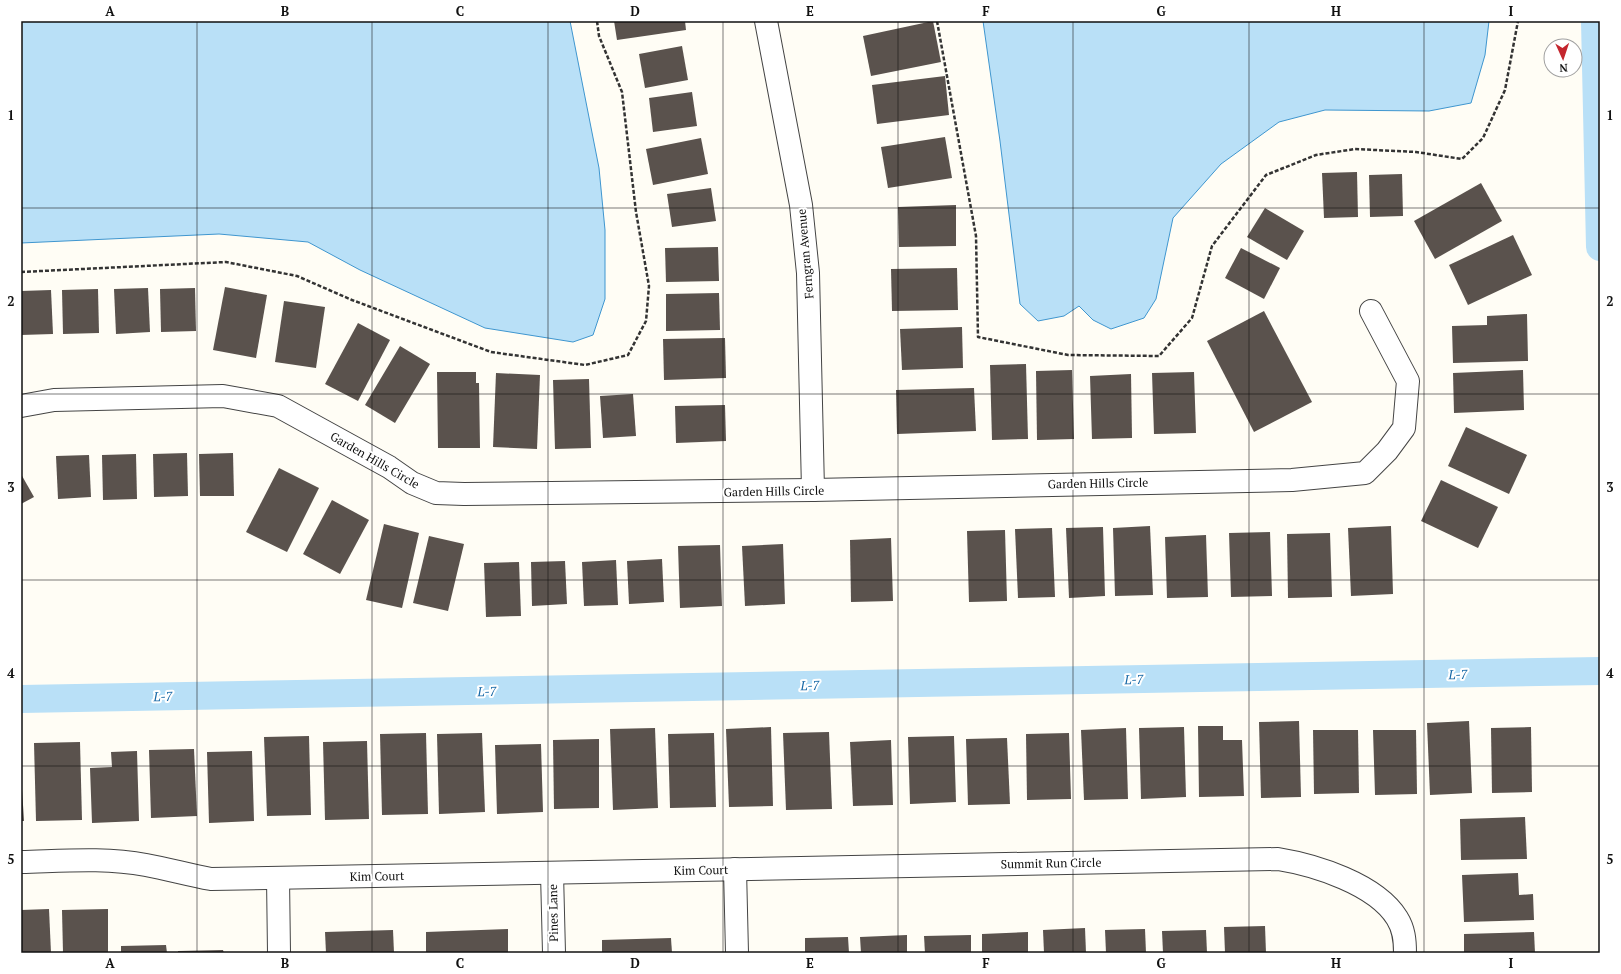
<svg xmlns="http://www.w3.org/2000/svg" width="1621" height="974" viewBox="0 0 1621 974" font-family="'PT Serif',serif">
	<rect width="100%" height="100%" fill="#fffdf5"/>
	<g fill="#b9e0f7" stroke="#3f96cf">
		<polygon points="21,21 570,21 599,168 605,230 605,299 593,335 573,342 485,328 360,270 308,242 219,234 21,243"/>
		<polygon points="983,21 1489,21 1485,55 1471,103 1429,111 1325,110 1279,122 1221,164 1173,218 1156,299 1144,318 1111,329 1093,320 1079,306 1064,316 1038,321 1020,304 1000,141"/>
	</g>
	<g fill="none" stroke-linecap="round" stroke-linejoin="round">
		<g stroke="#b9e0f7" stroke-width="28">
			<polyline points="1595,21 1600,247"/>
			<polyline points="21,699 1600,671"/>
		</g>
	</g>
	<g fill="#5a524d">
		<polygon points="614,21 685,21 686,30 617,40"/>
		<polygon points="933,21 941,62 871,76 863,36"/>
		<polygon points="682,46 688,80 645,88 639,54"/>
		<polygon points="945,76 949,115 877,124 872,85"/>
		<polygon points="692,92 697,126 653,132 649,98"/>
		<polygon points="945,137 952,178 888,188 881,147"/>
		<polygon points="701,138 708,174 653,185 646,149"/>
		<polygon points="1357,172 1358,217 1324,218 1322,173"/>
		<polygon points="1402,174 1403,216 1370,217 1369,175"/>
		<polygon points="1481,183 1502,221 1435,259 1414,221"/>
		<polygon points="711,188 716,221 672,227 667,194"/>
		<polygon points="956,205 956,246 899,247 898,207"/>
		<polygon points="1265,208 1304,231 1287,260 1247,237"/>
		<polygon points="1513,235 1532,275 1468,305 1449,265"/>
		<polygon points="718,247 719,281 666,282 665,248"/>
		<polygon points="1241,248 1280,268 1264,299 1225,278"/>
		<polygon points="957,268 958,310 892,311 891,269"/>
		<polygon points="225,287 267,295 256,358 213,350"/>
		<polygon points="148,288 150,332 116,334 114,289"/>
		<polygon points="195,288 196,331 161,332 160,289"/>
		<polygon points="98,289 99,333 63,334 62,290"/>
		<polygon points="51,290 53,334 21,335 21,291"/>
		<polygon points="719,293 720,330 666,331 666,294"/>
		<polygon points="284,301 325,307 316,368 275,362"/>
		<polygon points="1264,311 1312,402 1254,432 1207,341"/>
		<polygon points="1527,314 1528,361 1453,363 1452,326 1487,325 1487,316"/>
		<polygon points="358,323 390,340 358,401 325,384"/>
		<polygon points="962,327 963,368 902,370 900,329"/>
		<polygon points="725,338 726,378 664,380 663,339"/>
		<polygon points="400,346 430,364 395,423 365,405"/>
		<polygon points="1026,364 1028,439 992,440 990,365"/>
		<polygon points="1072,370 1074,439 1037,440 1036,371"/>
		<polygon points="1523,370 1524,410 1454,413 1453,373"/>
		<polygon points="437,372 476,372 476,383 479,383 480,448 438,448"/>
		<polygon points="1194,372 1196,433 1154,434 1152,373"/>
		<polygon points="496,373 540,375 537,449 493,447"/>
		<polygon points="1131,374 1132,438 1092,439 1090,376"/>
		<polygon points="589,379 591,448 555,449 553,380"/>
		<polygon points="974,388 976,431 897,434 896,390"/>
		<polygon points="633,394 636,436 603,438 600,396"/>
		<polygon points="725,405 726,441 676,443 675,406"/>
		<polygon points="1466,427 1527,455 1509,494 1448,466"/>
		<polygon points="187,453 188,496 154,497 153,454"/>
		<polygon points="233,453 234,496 200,496 199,454"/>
		<polygon points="136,454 137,499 103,500 102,455"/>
		<polygon points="89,455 91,497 58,499 56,456"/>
		<polygon points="279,468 319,488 287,552 246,532"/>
		<polygon points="21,474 34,497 21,504"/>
		<polygon points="1441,480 1498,507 1478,548 1421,521"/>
		<polygon points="332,500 369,520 340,574 303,554"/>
		<polygon points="384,524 419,533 402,608 366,600"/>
		<polygon points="1150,526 1153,595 1115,596 1113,528"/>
		<polygon points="1391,526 1393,594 1351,596 1348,528"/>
		<polygon points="1103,527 1105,596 1069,598 1066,528"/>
		<polygon points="1052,528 1055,597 1018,598 1015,529"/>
		<polygon points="1005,530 1007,601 969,602 967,531"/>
		<polygon points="1270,532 1272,596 1231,597 1229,533"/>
		<polygon points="1330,533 1332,597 1288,598 1287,534"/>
		<polygon points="1206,535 1208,597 1167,598 1165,537"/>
		<polygon points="429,536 464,544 448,611 413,603"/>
		<polygon points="891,538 893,601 851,602 850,540"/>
		<polygon points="783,544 785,604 745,606 742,546"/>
		<polygon points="720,545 722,606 680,608 678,546"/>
		<polygon points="662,559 664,602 629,604 627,561"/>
		<polygon points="616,560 618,605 584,606 582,562"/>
		<polygon points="565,561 567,604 532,606 531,562"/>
		<polygon points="519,562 521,616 486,617 484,563"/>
		<polygon points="1299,721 1301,797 1261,798 1259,722"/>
		<polygon points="1469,721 1472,793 1430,795 1427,723"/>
		<polygon points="1198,726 1223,726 1223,740 1242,740 1244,796 1199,797"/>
		<polygon points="771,727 773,806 729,807 726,729"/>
		<polygon points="1184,727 1186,797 1141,799 1139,728"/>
		<polygon points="1531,727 1532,792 1492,793 1491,728"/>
		<polygon points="655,728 658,808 613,810 610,729"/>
		<polygon points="1126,728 1128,799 1084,800 1081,730"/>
		<polygon points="1313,730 1358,730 1359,793 1314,794"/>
		<polygon points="1373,730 1416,730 1417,794 1375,795"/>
		<polygon points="829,732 832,809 786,810 783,733"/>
		<polygon points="426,733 428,814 382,815 380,734"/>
		<polygon points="482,733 485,812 439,814 437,734"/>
		<polygon points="714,733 716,807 670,808 668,734"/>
		<polygon points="1069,733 1071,799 1027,800 1026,734"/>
		<polygon points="309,736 311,815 267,816 264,737"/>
		<polygon points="954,736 956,802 910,804 908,737"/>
		<polygon points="1007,738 1010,804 968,805 966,739"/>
		<polygon points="599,739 599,808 554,809 553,740"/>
		<polygon points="891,740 893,805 853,806 850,742"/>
		<polygon points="367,741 369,819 325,820 323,742"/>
		<polygon points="80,742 82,820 36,821 34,743"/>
		<polygon points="541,744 543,812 497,814 495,745"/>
		<polygon points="194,749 197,816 151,818 149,750"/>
		<polygon points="137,751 139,821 92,823 90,768 112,767 111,752"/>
		<polygon points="252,751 254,821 209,823 207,752"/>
		<polygon points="21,790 22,790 24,821 21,821"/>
		<polygon points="1525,817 1527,859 1461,860 1460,819"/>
		<polygon points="1518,873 1519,895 1533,894 1534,920 1464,922 1462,875"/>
		<polygon points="49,909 51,953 21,953 21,910"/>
		<polygon points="108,909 108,953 63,953 62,910"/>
		<polygon points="1265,926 1266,953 1225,953 1224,927"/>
		<polygon points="1085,928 1086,953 1044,953 1043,930"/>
		<polygon points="508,929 508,953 426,953 426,932"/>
		<polygon points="1145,929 1146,953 1106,953 1105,930"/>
		<polygon points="393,930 394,953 326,953 325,932"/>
		<polygon points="1206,930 1207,953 1163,953 1162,931"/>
		<polygon points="1028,932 1028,953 982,953 982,934"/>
		<polygon points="1534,932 1535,953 1464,953 1464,934"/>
		<polygon points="907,935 907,953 861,953 860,937"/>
		<polygon points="971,935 971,953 925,953 924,936"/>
		<polygon points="848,937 849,953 805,953 805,938"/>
		<polygon points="671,938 672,953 602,953 602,940"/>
		<polygon points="166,945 167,953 121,953 121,946"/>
		<polygon points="223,950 224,953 178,953 178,951"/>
	</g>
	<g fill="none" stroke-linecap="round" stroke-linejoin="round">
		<defs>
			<g id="street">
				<polyline points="766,21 801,205 808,273 813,490"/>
				<polyline points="21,406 54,400 223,396 278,406 389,467 412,483 436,493 464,494 813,490 1292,480 1365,473 1387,451 1404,428 1408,381 1371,311"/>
				<path d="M 21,862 C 62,861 105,857 146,865 C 168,869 189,875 211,879 L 1278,859 C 1315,865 1376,884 1397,918 C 1404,929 1405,940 1405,953"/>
				<polyline points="735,869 737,953"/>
				<polyline points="552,873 554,953"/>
				<polyline points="278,878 279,953"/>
			</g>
		</defs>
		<use href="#street" stroke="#444" stroke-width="24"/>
		<g stroke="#333" stroke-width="2.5" stroke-dasharray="4 2" stroke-linecap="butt">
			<polyline points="937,21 976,236 978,337 1068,355 1159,356 1192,318 1212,246 1266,175 1316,155 1355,149 1416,152 1462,159 1483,138 1505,90 1518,21"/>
			<polyline points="21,272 226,262 297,276 352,300 491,352 585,365 628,355 646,321 649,286 636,212 622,92 599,36 597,21"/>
		</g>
		<use href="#street" stroke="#fff" stroke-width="22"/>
	</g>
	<path fill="none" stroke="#111" stroke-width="1" stroke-opacity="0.55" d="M 197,21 L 197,953M 372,21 L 372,953M 548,21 L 548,953M 723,21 L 723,953M 898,21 L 898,953M 1073,21 L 1073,953M 1249,21 L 1249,953M 1424,21 L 1424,953M 21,208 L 1600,208M 21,394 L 1600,394M 21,580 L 1600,580M 21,766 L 1600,766"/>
	<g text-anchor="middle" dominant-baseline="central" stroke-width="4" stroke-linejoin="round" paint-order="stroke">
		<g font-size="12" fill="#111" stroke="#fff">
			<text transform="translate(805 254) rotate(-95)">Ferngran Avenue</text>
			<text transform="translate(375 460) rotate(30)">Garden Hills Circle</text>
			<text transform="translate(1098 483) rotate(-1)">Garden Hills Circle</text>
			<text transform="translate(774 491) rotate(-1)">Garden Hills Circle</text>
			<text transform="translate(1051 863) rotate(-1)">Summit Run Circle</text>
			<text transform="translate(701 870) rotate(-1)">Kim Court</text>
			<text transform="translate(377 876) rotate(-1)">Kim Court</text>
			<text transform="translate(553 913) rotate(-91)">Pines Lane</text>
		</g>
		<g font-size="13" font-style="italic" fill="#1768a6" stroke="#fff">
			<text transform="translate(1458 674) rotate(-1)">L-7</text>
			<text transform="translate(1134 679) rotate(-1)">L-7</text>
			<text transform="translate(810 685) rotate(-1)">L-7</text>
			<text transform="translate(487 691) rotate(-1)">L-7</text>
			<text transform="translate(163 696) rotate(-1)">L-7</text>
		</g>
	</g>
	<rect width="1621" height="974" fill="none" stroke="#ffffff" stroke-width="44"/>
	<g transform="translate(1563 58) rotate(177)"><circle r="19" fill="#ffffff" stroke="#a0a0a0"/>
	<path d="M0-3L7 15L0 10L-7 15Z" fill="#c4262e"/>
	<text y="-6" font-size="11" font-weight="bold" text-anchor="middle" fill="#111111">N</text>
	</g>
	<rect x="22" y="22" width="1577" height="930" fill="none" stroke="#111" stroke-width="1.5"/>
	<g font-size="13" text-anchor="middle" font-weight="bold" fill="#111">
		<text x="110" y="16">A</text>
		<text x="285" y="16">B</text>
		<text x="460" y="16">C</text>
		<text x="635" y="16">D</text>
		<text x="810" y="16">E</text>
		<text x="986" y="16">F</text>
		<text x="1161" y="16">G</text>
		<text x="1336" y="16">H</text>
		<text x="1511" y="16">I</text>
		<text x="11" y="120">1</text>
		<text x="1610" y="120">1</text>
		<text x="11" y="306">2</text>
		<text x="1610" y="306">2</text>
		<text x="11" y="492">3</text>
		<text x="1610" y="492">3</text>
		<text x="11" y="678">4</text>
		<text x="1610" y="678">4</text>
		<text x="11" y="864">5</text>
		<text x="1610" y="864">5</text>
		<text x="110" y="968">A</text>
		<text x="285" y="968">B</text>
		<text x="460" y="968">C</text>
		<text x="635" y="968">D</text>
		<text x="810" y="968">E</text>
		<text x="986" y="968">F</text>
		<text x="1161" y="968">G</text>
		<text x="1336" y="968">H</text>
		<text x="1511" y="968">I</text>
	</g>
</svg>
